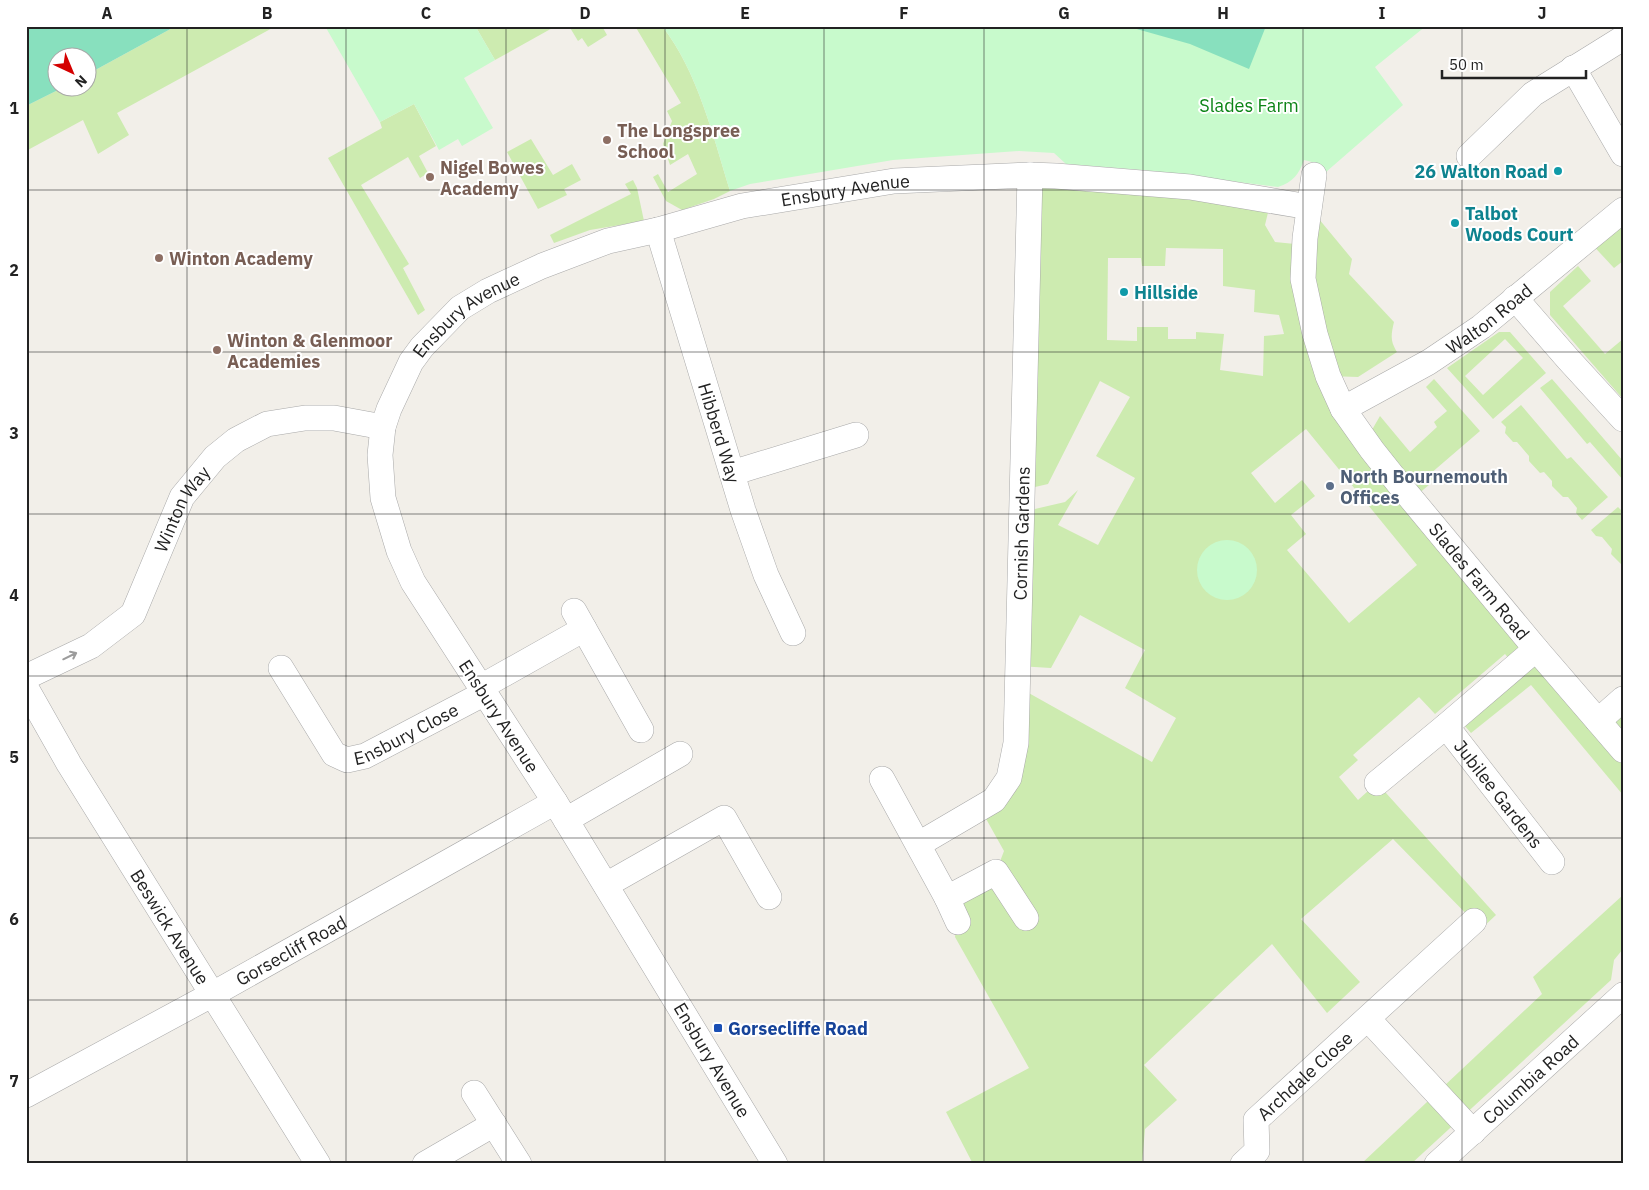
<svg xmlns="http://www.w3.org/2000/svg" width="1649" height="1190" viewBox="0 0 1649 1190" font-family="'IBM Plex Sans',sans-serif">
	<rect width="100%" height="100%" fill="#f2efe9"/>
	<g fill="#cdebb0" fill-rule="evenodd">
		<polygon points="176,26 276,26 117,113 129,135 98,154 83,120 26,151 26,106 62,88 88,88 88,74"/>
		<polygon points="481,26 556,26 495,60 477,29"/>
		<polygon points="569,26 605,26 603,28 607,35 588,47 582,38 578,41"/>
		<path d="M 635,26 L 662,26 C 698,72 713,136 730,191 L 714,199 L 682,210 L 666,201 L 653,177 L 658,174 L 668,192 L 697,174 L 688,154 L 670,165 L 663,144 L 672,121 L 667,111 L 681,103 Z"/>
		<polygon points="414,104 436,146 419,156 428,173 420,178 408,157 361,185 409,264 403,268 425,310 418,315 328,158 382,128 380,122"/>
		<polygon points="531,139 553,175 572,164 581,180 564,189 567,195 538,209 507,152"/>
		<path d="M 1030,175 L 1271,200 L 1265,225 L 1275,242 L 1305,245 L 1309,207 L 1352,259 L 1349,274 L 1394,322 C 1391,335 1390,341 1397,352 L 1358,377 L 1328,376 L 1597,721 L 1623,711 L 1623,795 L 1531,685 L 1471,733 L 1457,717 L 1515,666 L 1505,654 L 1435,714 L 1419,697 L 1353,755 L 1358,760 L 1339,777 L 1358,800 L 1377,783 L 1496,915 L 1481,929 L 1393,839 L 1301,919 L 1360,982 L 1327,1013 L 1272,944 L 1144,1065 L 1177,1100 L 1145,1129 L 1142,1164 L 973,1164 L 946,1112 L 1029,1068 L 955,937 L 957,922 L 947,898 L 996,872 L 1004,851 L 980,808 L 994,800 L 1018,687 L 1152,762 L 1176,718 L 1125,688 L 1145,650 L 1080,615 L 1051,668 L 1018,666 L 1022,512 L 1065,502 L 1078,490 L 1058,525 L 1098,545 L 1135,478 L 1096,456 L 1130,397 L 1100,381 L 1048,484 L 1022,490 ZM 1166,248 L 1223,249 L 1223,286 L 1255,290 L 1254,312 L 1279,315 L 1284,334 L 1264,336 L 1263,376 L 1220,370 L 1224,334 L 1196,332 L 1196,339 L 1168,339 L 1168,327 L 1137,327 L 1137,341 L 1107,340 L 1108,258 L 1141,258 L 1142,266 L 1165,266 ZM 1306,429 L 1417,565 L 1349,623 L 1287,550 L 1306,534 L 1291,515 L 1315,496 L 1302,480 L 1275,503 L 1251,473 Z"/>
		<polygon points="633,180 637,188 644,221 590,230 554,243 550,235 631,194 625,184"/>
		<polygon points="1623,211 1623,261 1614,268 1587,239"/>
		<polygon points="1578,266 1591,281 1563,306 1605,354 1623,339 1623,399 1550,315 1550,292"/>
		<path d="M 1499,332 L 1510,332 L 1546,373 L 1493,419 L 1447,368 ZM 1505,339 L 1523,358 L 1483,395 L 1465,376 Z"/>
		<polygon points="1434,379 1480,431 1430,474 1434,478 1429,482 1430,484 1417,495 1369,435 1380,416 1410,452 1437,427 1434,422 1447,411 1426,387"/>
		<polygon points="1552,379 1623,461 1623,480 1590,442 1587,444 1540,388"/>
		<polygon points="1521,405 1567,459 1571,457 1608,497 1582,520 1576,513 1577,508 1568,497 1563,497 1552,486 1552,481 1544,472 1540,473 1529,461 1529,456 1517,442 1513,442 1505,433 1506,427 1501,422"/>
		<polygon points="1618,507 1623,512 1623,566 1611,554 1612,549 1602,537 1596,536 1591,530"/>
		<polygon points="1623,895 1623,949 1614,960 1611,980 1411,1164 1361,1164 1542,994 1533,977"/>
	</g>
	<g fill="#c8facc">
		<polygon points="325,26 481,26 477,29 495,60 464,78 493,128 462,146 458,139 439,150 414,104 380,122"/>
		<path d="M 662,26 L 1426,26 L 1375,67 L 1403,105 L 1326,172 L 1320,164 L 1304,160 C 1299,174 1293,182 1278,187 L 1143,170 L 1066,164 L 1054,153 L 1019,151 L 893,160 L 750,184 L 730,191 C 713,136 698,72 662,26 Z"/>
		<circle cx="1227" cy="570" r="30"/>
	</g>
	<g fill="#88e0be">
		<polygon points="26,26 176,26 88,74 88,58 58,58 58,88 62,88 26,106"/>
		<polygon points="1126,26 1266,26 1249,69 1190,44"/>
	</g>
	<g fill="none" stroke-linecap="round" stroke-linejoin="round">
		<defs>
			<g id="minor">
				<polyline points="1573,68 1623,154"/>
				<polyline points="1469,156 1533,94 1623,38"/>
				<path id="s1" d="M 1314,175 L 1305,238 L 1303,279 L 1315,334 L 1328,376 L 1343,409 L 1372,450 L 1399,484 L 1536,649 L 1623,750"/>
				<path id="s2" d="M 658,230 L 743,510 L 766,575 L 793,633"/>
				<polyline points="1515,298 1568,359 1623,419"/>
				<path id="s3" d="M 1343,409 L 1429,362 L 1481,327 L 1623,210"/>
				<polyline points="732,473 856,435"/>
				<polyline points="574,611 641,730"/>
				<path id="s4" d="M 281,668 L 334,754 L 347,760 L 365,756 L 485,693"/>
				<path id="s5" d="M 26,677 L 91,646 L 133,614 L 182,497 L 215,457 L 236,440 L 267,424 L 305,418 L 334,418 L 383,427"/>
				<polyline points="481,687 584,629"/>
				<path id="s6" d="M 26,688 L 69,764 L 318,1164"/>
				<polyline points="1598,721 1623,699"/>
				<path id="s7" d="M 1446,726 L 1552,862"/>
				<polyline points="882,779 947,898 996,872 1026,918"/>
				<polyline points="1377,783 1446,726 1536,649"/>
				<polyline points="566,820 680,754"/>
				<path id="s8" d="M 919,844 L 994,800 L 1009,778 L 1016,743 L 1030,175"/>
				<polyline points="606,885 724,818 769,897"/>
				<polyline points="947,898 958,922"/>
				<polyline points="1368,1019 1473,1132"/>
				<polyline points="474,1093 519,1164"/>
				<path id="s9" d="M 26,1095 L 213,994 L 555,802"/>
				<polyline points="425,1164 494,1124"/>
				<path id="s10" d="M 775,1164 L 555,802 L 413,582 L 399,551 L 383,498 L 380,455 L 383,427 L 389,409 L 411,362 L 422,347 L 460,308 L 488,291 L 542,266 L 608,241 L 658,230 L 742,206 L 894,181 L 1030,175 L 1056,176 L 1190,187 L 1309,207"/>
				<path id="s11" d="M 1243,1164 L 1257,1151 L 1256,1120 L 1474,921"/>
				<path id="s12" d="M 1437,1164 L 1623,995"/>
			</g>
		</defs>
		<use href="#minor" stroke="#a9a9a9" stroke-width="26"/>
		<use href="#minor" stroke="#fff" stroke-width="25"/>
	</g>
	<defs><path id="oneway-shaft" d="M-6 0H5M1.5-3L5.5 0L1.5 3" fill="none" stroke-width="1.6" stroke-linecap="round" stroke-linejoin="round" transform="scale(1.25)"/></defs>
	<use stroke="#9c9c9c" href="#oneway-shaft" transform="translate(70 656) rotate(-26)"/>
	<path fill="none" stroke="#222" stroke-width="1" stroke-opacity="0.55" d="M 187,26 L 187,1164M 346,26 L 346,1164M 506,26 L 506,1164M 665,26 L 665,1164M 824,26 L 824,1164M 984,26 L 984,1164M 1143,26 L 1143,1164M 1303,26 L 1303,1164M 1462,26 L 1462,1164M 26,190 L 1623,190M 26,352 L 1623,352M 26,514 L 1623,514M 26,676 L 1623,676M 26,838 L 1623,838M 26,1000 L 1623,1000"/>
	<g fill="#8d6e63" stroke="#fff" stroke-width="2">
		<circle cx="607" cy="140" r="5"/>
		<circle cx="430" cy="177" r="5"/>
		<circle cx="159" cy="258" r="5"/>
		<circle cx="217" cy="350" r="5"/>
	</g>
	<g fill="#0f9aa8" stroke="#fff" stroke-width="2">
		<circle cx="1558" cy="171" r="5"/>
		<circle cx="1455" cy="223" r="5"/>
		<circle cx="1124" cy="292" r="5"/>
	</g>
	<circle fill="#5c6f8a" stroke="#fff" stroke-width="2" cx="1330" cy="486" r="5"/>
	<rect fill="#1a4fb4" stroke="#fff" stroke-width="2" x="713" y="1023" width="10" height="10" rx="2.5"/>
	<g text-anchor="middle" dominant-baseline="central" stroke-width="4" stroke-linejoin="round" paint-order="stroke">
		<g font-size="18" fill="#0c8416" stroke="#fff">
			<text x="1249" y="105">Slades Farm</text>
		</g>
		<g font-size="18" font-weight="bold" fill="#785e54" stroke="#fff" text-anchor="start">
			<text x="617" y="130">The Longspree<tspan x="617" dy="21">School</tspan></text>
			<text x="440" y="167">Nigel Bowes<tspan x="440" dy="21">Academy</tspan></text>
			<text x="169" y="258">Winton Academy</text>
			<text x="227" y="340">Winton &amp; Glenmoor<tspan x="227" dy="21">Academies</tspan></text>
		</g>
		<g font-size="18" font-weight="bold" fill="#0d838f" stroke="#fff" text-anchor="start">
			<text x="1548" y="171" text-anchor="end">26 Walton Road</text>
			<text x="1465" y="213">Talbot<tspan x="1465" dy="21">Woods Court</tspan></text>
			<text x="1134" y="292">Hillside</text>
		</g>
		<g font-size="18" fill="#222" stroke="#fff">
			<text stroke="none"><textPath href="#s10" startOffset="1396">Ensbury Avenue</textPath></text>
			<text stroke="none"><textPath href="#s10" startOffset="991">Ensbury Avenue</textPath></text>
			<text stroke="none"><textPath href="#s3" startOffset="172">Walton Road</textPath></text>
			<text stroke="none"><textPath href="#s2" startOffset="212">Hibberd Way</textPath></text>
			<text stroke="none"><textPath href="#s5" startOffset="241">Winton Way</textPath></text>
			<text stroke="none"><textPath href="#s8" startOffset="359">Cornish Gardens</textPath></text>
			<text stroke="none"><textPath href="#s1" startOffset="461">Slades Farm Road</textPath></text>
			<text transform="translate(499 716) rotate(57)">Ensbury Avenue</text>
			<text stroke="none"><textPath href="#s4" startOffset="180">Ensbury Close</textPath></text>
			<text stroke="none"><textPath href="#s7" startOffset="86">Jubilee Gardens</textPath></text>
			<text stroke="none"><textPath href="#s6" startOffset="279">Beswick Avenue</textPath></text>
			<text stroke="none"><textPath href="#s9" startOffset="302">Gorsecliff Road</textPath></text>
			<text transform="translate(712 1060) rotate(59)">Ensbury Avenue</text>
			<text stroke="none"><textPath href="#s11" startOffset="116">Archdale Close</textPath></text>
			<text stroke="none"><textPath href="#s12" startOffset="126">Columbia Road</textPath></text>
		</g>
		<g font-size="18" font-weight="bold" fill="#4e5e75" stroke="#fff" text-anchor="start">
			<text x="1340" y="476">North Bournemouth<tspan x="1340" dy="21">Offices</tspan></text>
		</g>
		<g font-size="18" font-weight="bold" fill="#164399" stroke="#fff" text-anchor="start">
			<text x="728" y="1028">Gorsecliffe Road</text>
		</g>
	</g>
	<rect width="1649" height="1190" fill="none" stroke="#ffffff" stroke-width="55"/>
	<g transform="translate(72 72) rotate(136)"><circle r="24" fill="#ffffff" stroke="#a7a7a7"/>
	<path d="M0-4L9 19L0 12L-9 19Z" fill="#d40000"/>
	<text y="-8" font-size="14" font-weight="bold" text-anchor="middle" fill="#222222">N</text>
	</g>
	<path d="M1442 70v8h144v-8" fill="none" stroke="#222222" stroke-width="2.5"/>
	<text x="1449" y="70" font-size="15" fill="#222222" stroke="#ffffff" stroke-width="4" paint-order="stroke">50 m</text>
	<rect x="28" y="28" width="1594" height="1134" fill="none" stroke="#222" stroke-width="2"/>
	<g font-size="16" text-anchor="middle" font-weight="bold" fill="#222">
		<text x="107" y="19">A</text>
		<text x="267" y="19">B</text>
		<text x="426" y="19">C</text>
		<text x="585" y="19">D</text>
		<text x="745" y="19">E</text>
		<text x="904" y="19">F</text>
		<text x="1064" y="19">G</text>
		<text x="1223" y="19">H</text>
		<text x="1382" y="19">I</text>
		<text x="1542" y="19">J</text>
		<text x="14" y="114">1</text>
		<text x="14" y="276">2</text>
		<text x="14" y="439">3</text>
		<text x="14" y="601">4</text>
		<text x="14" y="763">5</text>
		<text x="14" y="925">6</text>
		<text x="14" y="1087">7</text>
	</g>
</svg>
